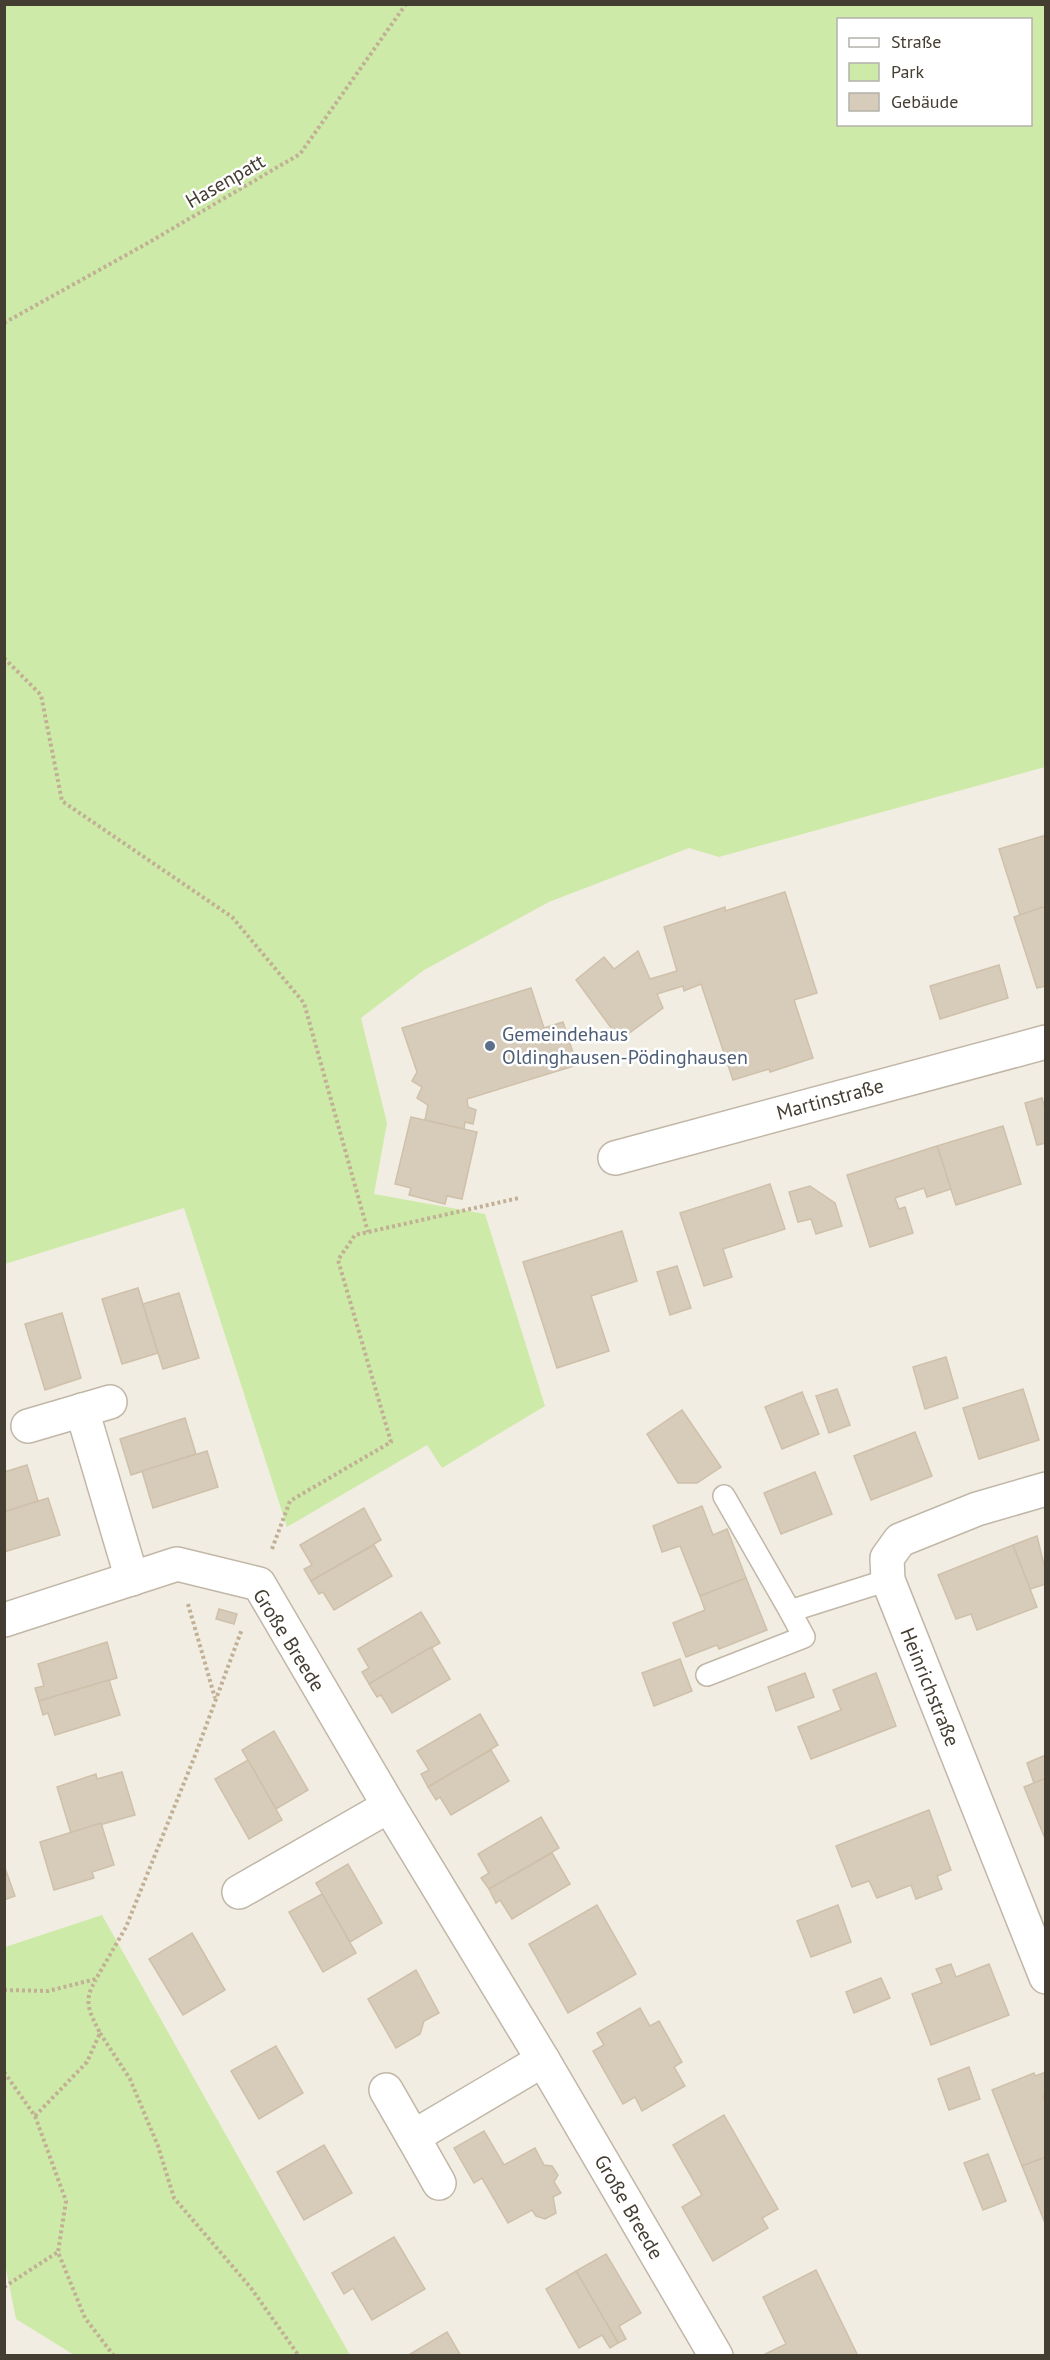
<svg xmlns="http://www.w3.org/2000/svg" width="1050" height="2360" viewBox="0 0 1050 2360" font-family="'PT Sans',sans-serif">
	<rect width="100%" height="100%" fill="#f2ede2"/>
	<g fill="#ceeaa8" fill-rule="evenodd">
		<path d="M 5,4 L 1045,5 L 1045,767 L 719,857 L 689,848 L 549,902 L 424,970 L 361,1018 L 387,1123 L 374,1194 L 485,1214 L 545,1406 L 442,1468 L 427,1445 L 287,1527 L 184,1208 L 5,1264 ZM 838,20 L 1030,20 L 1030,124 L 838,124 Z"/>
		<polygon points="102,1915 350,2355 74,2355 16,2319 4,2259 5,1947"/>
	</g>
	<g fill="#d7cbba" stroke="#cfc0aa" stroke-width="1.5">
		<polygon points="1046,835 1046,906 1020,915 999,849"/>
		<polygon points="785,892 817,993 794,1000 813,1058 770,1072 769,1069 733,1080 701,984 684,991 683,986 657,994 663,1008 620,1040 576,980 604,957 614,969 638,951 650,979 677,971 664,927 725,907 725,911"/>
		<polygon points="1046,906 1046,986 1037,988 1014,917"/>
		<polygon points="999,965 1008,998 940,1019 930,986"/>
		<polygon points="531,988 544,1028 563,1022 577,1065 467,1099 468,1107 476,1110 473,1124 465,1122 464,1129 425,1120 428,1105 417,1098 422,1087 412,1081 417,1072 402,1028"/>
		<polygon points="1042,1098 1046,1112 1046,1143 1037,1145 1025,1103"/>
		<polygon points="411,1117 477,1132 462,1199 447,1196 445,1204 409,1195 411,1188 395,1184"/>
		<polygon points="1003,1126 1021,1184 956,1205 937,1146"/>
		<polygon points="937,1146 951,1189 927,1197 924,1188 895,1198 899,1209 905,1207 913,1233 870,1247 847,1175"/>
		<polygon points="770,1184 785,1229 723,1249 732,1277 704,1286 680,1213"/>
		<polygon points="810,1186 835,1203 842,1226 816,1234 811,1219 798,1222 789,1192"/>
		<polygon points="622,1231 637,1281 591,1296 609,1351 557,1368 523,1262"/>
		<polygon points="677,1266 691,1308 670,1315 657,1272"/>
		<polygon points="138,1288 158,1353 122,1364 102,1299"/>
		<polygon points="179,1293 199,1358 163,1369 143,1304"/>
		<polygon points="62,1313 81,1378 45,1390 25,1324"/>
		<polygon points="946,1357 958,1398 925,1409 913,1367"/>
		<polygon points="837,1389 850,1425 829,1433 816,1396"/>
		<polygon points="1023,1389 1039,1440 979,1459 963,1408"/>
		<polygon points="802,1392 819,1434 782,1449 765,1407"/>
		<polygon points="682,1410 721,1467 697,1483 678,1483 647,1434"/>
		<polygon points="185,1418 196,1454 131,1475 120,1439"/>
		<polygon points="915,1432 932,1476 871,1500 854,1456"/>
		<polygon points="207,1451 218,1487 153,1508 142,1471"/>
		<polygon points="27,1465 38,1501 4,1512 4,1472"/>
		<polygon points="815,1472 832,1514 781,1534 764,1493"/>
		<polygon points="48,1498 60,1535 4,1552 4,1512"/>
		<polygon points="702,1506 713,1535 727,1529 746,1578 700,1596 680,1546 662,1552 653,1526"/>
		<polygon points="364,1508 381,1540 311,1581 304,1569 312,1565 300,1545"/>
		<polygon points="1037,1536 1046,1573 1046,1584 1030,1589 1013,1545"/>
		<polygon points="374,1545 392,1576 334,1610 323,1592 319,1594 311,1581"/>
		<polygon points="1013,1545 1037,1607 977,1630 971,1614 956,1619 938,1575"/>
		<polygon points="746,1578 767,1630 719,1649 717,1645 686,1657 673,1623 705,1610 700,1596"/>
		<polygon points="219,1609 237,1614 234,1624 216,1619"/>
		<polygon points="421,1612 440,1643 369,1684 362,1672 369,1668 358,1649"/>
		<polygon points="107,1642 117,1678 39,1701 35,1688 44,1686 38,1664"/>
		<polygon points="431,1647 450,1679 392,1713 381,1695 377,1697 369,1684"/>
		<polygon points="680,1659 692,1691 654,1706 642,1673"/>
		<polygon points="805,1673 814,1697 776,1711 768,1687"/>
		<polygon points="876,1673 896,1726 811,1759 798,1727 841,1710 833,1690"/>
		<polygon points="109,1680 120,1715 55,1735 48,1713 43,1715 39,1701"/>
		<polygon points="480,1714 498,1745 428,1787 421,1774 429,1770 417,1751"/>
		<polygon points="274,1731 308,1790 276,1809 242,1750"/>
		<polygon points="491,1750 509,1781 451,1815 440,1797 436,1800 428,1787"/>
		<polygon points="1046,1755 1046,1778 1034,1783 1027,1763"/>
		<polygon points="248,1760 282,1820 249,1839 215,1779"/>
		<polygon points="122,1772 135,1815 71,1833 57,1787 96,1774 97,1779"/>
		<polygon points="1046,1778 1046,1841 1024,1787"/>
		<polygon points="929,1810 951,1870 937,1876 942,1889 916,1899 911,1885 877,1898 869,1881 852,1887 836,1846"/>
		<polygon points="541,1817 559,1848 489,1889 481,1878 489,1873 478,1854"/>
		<polygon points="101,1823 114,1865 92,1872 94,1878 54,1890 40,1842"/>
		<polygon points="552,1853 570,1884 512,1919 500,1900 496,1903 489,1889"/>
		<polygon points="348,1864 382,1923 350,1942 316,1883"/>
		<polygon points="4,1865 15,1896 4,1900"/>
		<polygon points="322,1894 356,1953 323,1972 289,1912"/>
		<polygon points="597,1905 636,1974 568,2013 529,1944"/>
		<polygon points="838,1905 851,1942 811,1957 797,1921"/>
		<polygon points="192,1933 225,1990 183,2015 149,1959"/>
		<polygon points="951,1964 956,1977 989,1964 1009,2015 931,2045 912,1994 942,1983 936,1969"/>
		<polygon points="416,1970 439,2013 424,2021 420,2034 396,2048 368,1999"/>
		<polygon points="881,1978 890,1998 854,2013 846,1992"/>
		<polygon points="640,2008 650,2026 659,2021 682,2062 674,2067 685,2086 642,2111 635,2097 623,2104 593,2051 604,2045 597,2033"/>
		<polygon points="276,2046 303,2093 259,2119 231,2071"/>
		<polygon points="969,2067 980,2099 949,2110 938,2079"/>
		<polygon points="1046,2072 1046,2095 1043,2096 1046,2103 1046,2157 1022,2166 992,2090 1034,2073 1035,2076"/>
		<polygon points="724,2115 778,2209 762,2218 768,2228 713,2261 682,2207 702,2195 673,2145"/>
		<polygon points="484,2131 504,2165 535,2148 544,2165 552,2166 558,2175 554,2182 561,2193 553,2197 556,2213 545,2219 536,2216 532,2210 508,2223 482,2178 474,2183 454,2148"/>
		<polygon points="324,2145 352,2193 304,2220 277,2172"/>
		<polygon points="988,2154 1006,2201 983,2210 964,2163"/>
		<polygon points="1046,2157 1046,2222 1045,2223 1022,2166"/>
		<polygon points="394,2237 425,2289 372,2320 353,2288 344,2294 332,2273"/>
		<polygon points="606,2254 641,2313 619,2326 626,2339 618,2343 576,2271"/>
		<polygon points="816,2270 858,2356 766,2356 765,2354 786,2344 763,2297"/>
		<polygon points="576,2271 618,2343 610,2348 602,2335 579,2348 546,2289"/>
		<polygon points="447,2332 461,2356 407,2356"/>
	</g>
	<g fill="none" stroke-linecap="round" stroke-linejoin="round">
		<defs>
			<g id="lane">
				<polyline points="724,1496 790,1611 888,1580"/>
				<polyline points="707,1675 804,1637 790,1611"/>
			</g>
			<g id="street">
				<polyline points="615,1158 1046,1042"/>
				<polyline points="82,1410 132,1579"/>
				<polyline points="28,1426 110,1402"/>
				<polyline points="1046,1489 977,1509 900,1540 887,1558 888,1580 1046,1977"/>
				<polyline points="4,1620 177,1564 259,1584 389,1806 543,2060 716,2356"/>
				<polyline points="239,1892 389,1806"/>
				<polyline points="386,2090 413,2137"/>
				<polyline points="439,2183 413,2137 543,2060"/>
			</g>
		</defs>
		<use href="#lane" stroke="#c1b7a7" stroke-width="24"/>
		<use href="#street" stroke="#c1b7a7" stroke-width="36"/>
		<g stroke="#c1b095" stroke-width="4" stroke-dasharray="3 3" stroke-linecap="butt">
			<polyline points="4,323 146,244 300,154 406,4"/>
			<polyline points="4,658 41,695 62,801 232,917 304,1003 368,1232"/>
			<polyline points="272,1549 290,1501 391,1442 338,1260 355,1235 519,1198"/>
			<polyline points="188,1604 215,1698"/>
			<polyline points="4,1990 48,1991 96,1979 126,1927 196,1753 242,1629"/>
			<polyline points="100,2033 130,2079 158,2146 174,2198 251,2288 299,2356"/>
			<polyline points="4,2072 35,2116 66,2201 58,2252 85,2318 114,2356"/>
			<path d="M 35,2116 L 87,2062 L 100,2033 C 90,2013 82,2001 96,1980"/>
			<polyline points="4,2287 58,2252"/>
		</g>
		<use href="#lane" stroke="#fff" stroke-width="21"/>
		<use href="#street" stroke="#fff" stroke-width="33"/>
	</g>
	<circle fill="#5c6f8a" stroke="#fff" stroke-width="2" cx="490" cy="1046" r="6"/>
	<g text-anchor="middle" dominant-baseline="central" stroke-width="5" stroke-linejoin="round" paint-order="stroke">
		<g font-size="20" fill="#443d32" stroke="#fff">
			<text transform="translate(225 181) rotate(-30)">Hasenpatt</text>
			<text transform="translate(830 1099) rotate(-15)">Martinstraße</text>
			<text transform="translate(289 1640) rotate(58)">Große Breede</text>
			<text transform="translate(930 1687) rotate(68)">Heinrichstraße</text>
			<text transform="translate(629 2207) rotate(60)">Große Breede</text>
		</g>
		<g font-size="20" fill="#4e5e75" stroke="#fff" text-anchor="start">
			<text x="502" y="1034">Gemeindehaus<tspan x="502" dy="23">Oldinghausen-Pödinghausen</tspan></text>
		</g>
	</g>
	<rect width="1050" height="2360" fill="none" stroke="#443d32" stroke-width="12"/>
	<rect x="837" y="18" width="195" height="108" fill="#ffffff" stroke="#b4b1ad" stroke-width="1.5"/>
	<rect x="849" y="38" width="30" height="9" fill="#ffffff" stroke="#b4b1ad" stroke-width="1.5"/>
	<text x="891" y="48" font-size="18" fill="#443d32">Straße</text>
	<rect x="849" y="63" width="30" height="18" fill="#ceeaa8" stroke="#b4b1ad" stroke-width="1.5"/>
	<text x="891" y="78" font-size="18" fill="#443d32">Park</text>
	<rect x="849" y="93" width="30" height="18" fill="#d7cbba" stroke="#b4b1ad" stroke-width="1.5"/>
	<text x="891" y="108" font-size="18" fill="#443d32">Gebäude</text>
</svg>
